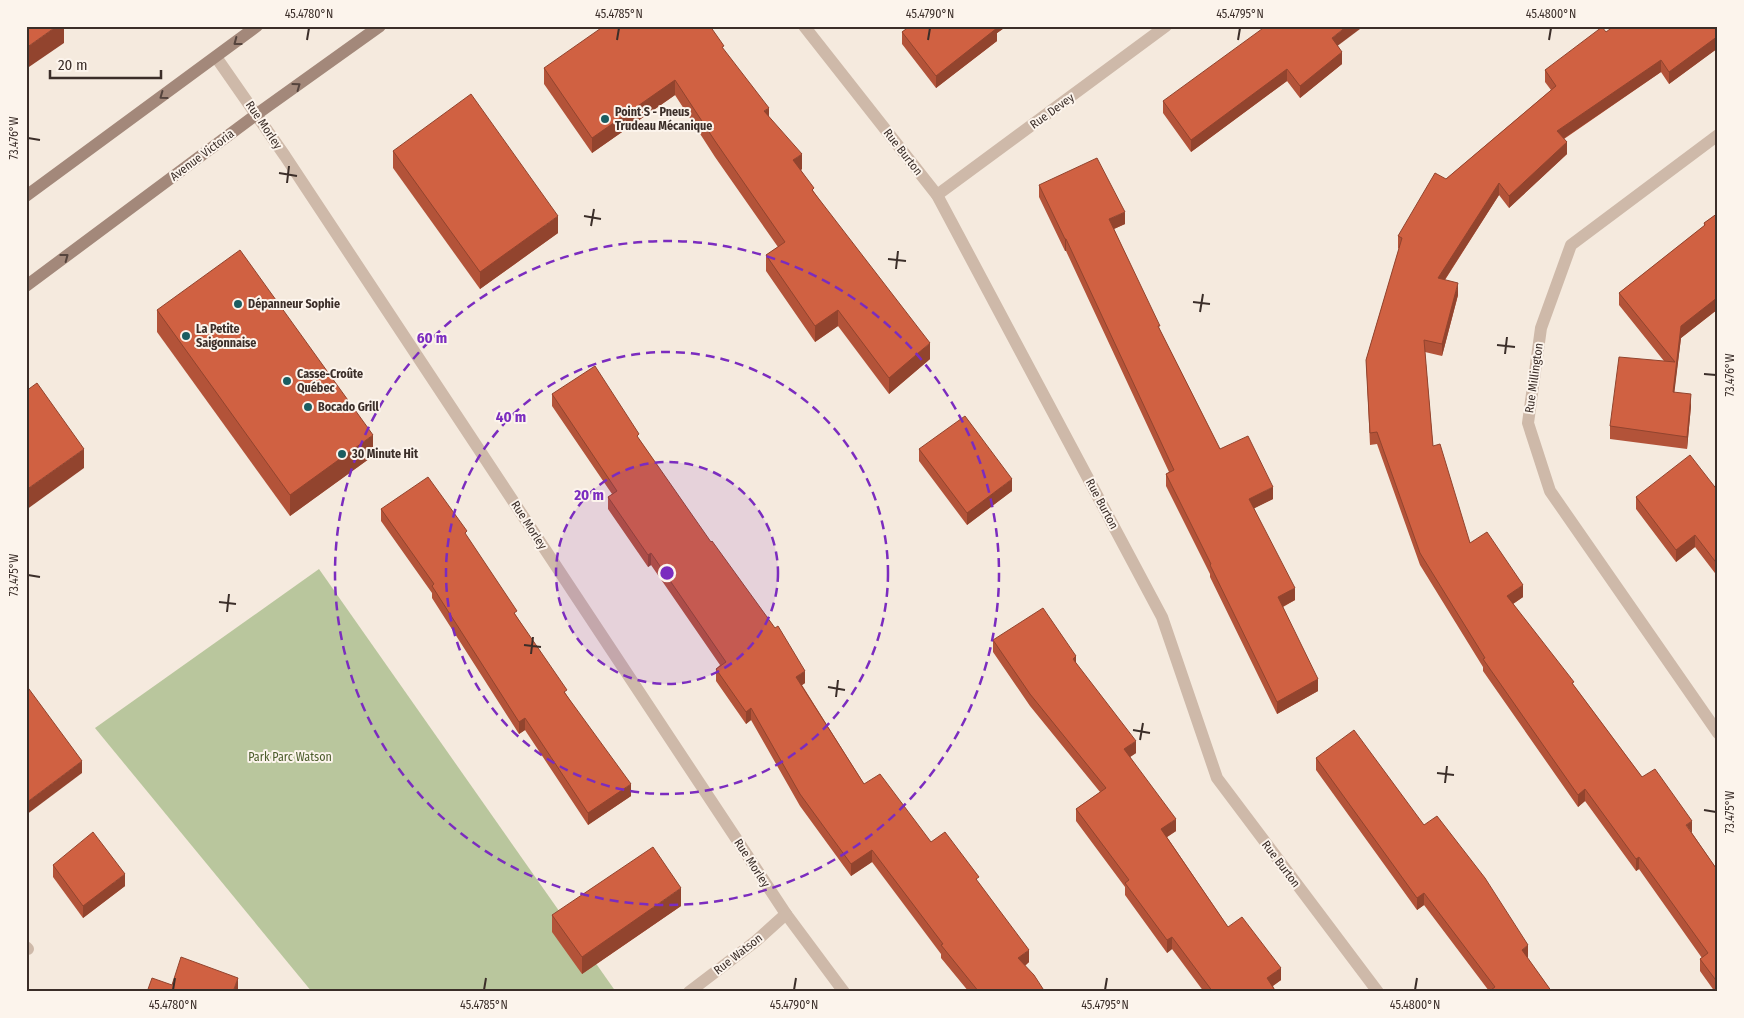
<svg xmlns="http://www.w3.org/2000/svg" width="1744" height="1018" viewBox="0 0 1744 1018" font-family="'Fira Sans Condensed',sans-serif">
	<rect width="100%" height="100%" fill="#f5eade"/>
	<polygon fill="#b9c69d" points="319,569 616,992 312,992 95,728"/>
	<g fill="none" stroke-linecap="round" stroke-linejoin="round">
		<g stroke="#ceb9a9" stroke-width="12">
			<polyline points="804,26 937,195 1162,617 1217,778 1378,992"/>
			<polyline points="216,57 285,156 786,914 844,992"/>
			<polyline points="1718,135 1571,245 1541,328 1528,423 1550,491 1718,733"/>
			<polyline points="937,195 1166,26"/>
			<polyline points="26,947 28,949"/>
			<polyline points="689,992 756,941 786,914"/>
		</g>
		<g stroke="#a3887a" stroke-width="12">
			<polyline points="26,196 257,26"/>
			<polyline points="26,286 257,114 380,26"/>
		</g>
	</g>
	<g fill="#b35339">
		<polygon points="910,26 1007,26 997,33 997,41 936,88 902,44 902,32"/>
		<polygon points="692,28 724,50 769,117 802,169 801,170 814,192 930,359 889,394 838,326 815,342 766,271 766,255 778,247 715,157 675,95 592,153 544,84 544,68"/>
		<polygon points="1718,28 1718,48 1669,84 1661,72 1564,139 1567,154 1509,208 1499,195 1445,280 1458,295 1442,356 1425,352 1433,446 1470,543 1523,597 1513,604 1642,777 1692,833 1718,871 1718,992 1715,992 1700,971 1700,959 1702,958 1639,869 1636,871 1585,801 1578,807 1483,671 1483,667 1420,565 1377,444 1370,445 1366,360 1399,249 1398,248 1398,236 1446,179 1551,90 1545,82 1545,70 1606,32"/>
		<polygon points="1338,46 1342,64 1300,98 1287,81 1191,152 1163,113 1163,101"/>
		<polygon points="393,151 558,233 480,289 393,168"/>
		<polygon points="1039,185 1125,224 1114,229 1160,330 1220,449 1273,499 1254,508 1295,600 1283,607 1318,691 1277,714 1210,577 1210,574 1166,486 1166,474 1169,472 1066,251 1065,251 1039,197"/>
		<polygon points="1718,213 1718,309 1681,338 1674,392 1691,406 1687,449 1610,439 1610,426 1664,361 1619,305 1619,293 1704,226 1704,223"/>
		<polygon points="157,310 373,456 290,516 157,332"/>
		<polygon points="552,394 639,439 805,683 802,685 864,784 979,883 1029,962 1025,966 1045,992 969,992 941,958 941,954 872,862 851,876 800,806 751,720 746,724 716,681 716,669 720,665 651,565 648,567 608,509 608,497 612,494 552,406"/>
		<polygon points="919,449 1012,491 967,525 919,461"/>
		<polygon points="1718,491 1718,577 1695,547 1676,562 1636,509 1636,497"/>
		<polygon points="381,509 467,537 517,617 631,796 588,825 525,730 519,734 432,598 432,593 381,521"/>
		<polygon points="993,640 1076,663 1136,753 1130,757 1176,831 1167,837 1228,927 1281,980 1273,986 1276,992 1204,992 1172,949 1167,953 1125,895 1125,887 1076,821 1076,809 1100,792 1030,706 993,652"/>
		<polygon points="1316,758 1424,825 1528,957 1527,958 1552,992 1489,991 1424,905 1417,910 1316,770"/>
		<polygon points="53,865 125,886 83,918 53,877"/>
		<polygon points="681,906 582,974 552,932 552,915"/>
	</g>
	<g fill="#92442e">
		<polygon points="57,26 64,26 64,43 26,69 26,48"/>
		<polygon points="994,26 1007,26 997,33 997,41 936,88 936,76"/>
		<polygon points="1347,26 1364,26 1332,50 1332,38"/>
		<polygon points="1718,36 1718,48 1669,84 1669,72"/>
		<polygon points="1342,52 1342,64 1300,98 1300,86"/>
		<polygon points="1661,60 1661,72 1557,143 1557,131"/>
		<polygon points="1287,69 1287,81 1191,152 1191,140"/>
		<polygon points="675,80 675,95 592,153 592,138"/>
		<polygon points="769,108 769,124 764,111"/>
		<polygon points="1567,142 1567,154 1509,208 1509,196"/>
		<polygon points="802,154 802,169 793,175 793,160"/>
		<polygon points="1499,183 1499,195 1438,290 1438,278"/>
		<polygon points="1125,212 1125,224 1109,231 1109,219"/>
		<polygon points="558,216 558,233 480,289 480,272"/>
		<rect x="1065" y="239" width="1" height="12"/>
		<polygon points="1458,283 1458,295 1442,356 1442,344"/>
		<polygon points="1718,297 1718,309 1681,338 1673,404 1673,392 1681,326"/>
		<polygon points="838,310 838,326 815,342 815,326"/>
		<polygon points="930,343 930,359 889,394 889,378"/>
		<polygon points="1691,394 1691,406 1687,449 1687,437"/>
		<polygon points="373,435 373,456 290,516 290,495"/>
		<polygon points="84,449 84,468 26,510 26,490"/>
		<polygon points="1012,479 1012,491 967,525 967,513"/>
		<polygon points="1273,487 1273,499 1249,511 1249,499"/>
		<polygon points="1695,535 1695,547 1676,562 1676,550"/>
		<polygon points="651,553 651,565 648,567 648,555"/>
		<polygon points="1523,585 1523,597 1507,608 1507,596"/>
		<polygon points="1295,588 1295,600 1278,609 1278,597"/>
		<polygon points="1076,656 1076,668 1073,659"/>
		<polygon points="805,671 805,683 796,689 796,677"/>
		<polygon points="1318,679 1318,691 1277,714 1277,702"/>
		<polygon points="751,708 751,720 746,724 746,712"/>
		<polygon points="525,718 525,730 519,734 519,722"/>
		<polygon points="1136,741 1136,753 1124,761 1124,749"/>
		<polygon points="82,761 82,773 26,815 26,803"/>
		<polygon points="631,784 631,796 588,825 588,813"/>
		<polygon points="1585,789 1585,801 1578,807 1578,795"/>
		<polygon points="1176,819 1176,831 1161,841 1161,829"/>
		<polygon points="1692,821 1692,833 1686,825"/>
		<polygon points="872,850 872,862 851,876 851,864"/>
		<polygon points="1639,857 1639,869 1636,871 1636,859"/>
		<polygon points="125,874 125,886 83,918 83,906"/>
		<polygon points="681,888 681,906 582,974 582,957"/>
		<polygon points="1424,893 1424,905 1417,910 1417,898"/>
		<polygon points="1172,937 1172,949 1167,953 1167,940"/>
		<polygon points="1528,945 1528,957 1522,962 1522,950"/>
		<polygon points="1029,950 1029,962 1018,971 1018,958"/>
		<polygon points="1281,968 1281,980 1267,990 1267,978"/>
		<polygon points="238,978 238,990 237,992 233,992"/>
	</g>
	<g fill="#d06142" stroke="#92442e">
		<polygon points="26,26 57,26 26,48"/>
		<polygon points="604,26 691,26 692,28 695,26 710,26 724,46 722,47 769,108 764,111 802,154 793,160 814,188 812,190 930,343 889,378 838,310 815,326 766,255 785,242 715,141 675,80 592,138 544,68"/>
		<polygon points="910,26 996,26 997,28 936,76 902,32"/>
		<polygon points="1266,26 1347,26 1332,38 1342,52 1300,86 1287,69 1191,140 1163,101"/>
		<polygon points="1614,26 1716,26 1718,28 1718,36 1669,72 1661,60 1557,131 1567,142 1509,196 1499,183 1438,278 1458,283 1442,344 1424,340 1433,446 1440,444 1470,543 1487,532 1523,585 1507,596 1574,682 1572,683 1642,777 1655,769 1692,821 1686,825 1718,871 1718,983 1700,959 1708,953 1639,857 1636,859 1585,789 1578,795 1483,659 1485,658 1420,553 1377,432 1370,433 1366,360 1402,238 1398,236 1435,173 1446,179 1556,86 1545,70 1602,27 1606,32"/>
		<polygon points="471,94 558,216 480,272 393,151"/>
		<polygon points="1097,158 1125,212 1109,219 1160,326 1158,326 1220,449 1248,436 1273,487 1249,499 1295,588 1278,597 1318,679 1277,702 1210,565 1211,564 1166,474 1174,470 1066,239 1065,239 1039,185"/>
		<polygon points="1718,213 1718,282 1716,283 1718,285 1718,297 1681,326 1673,392 1691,394 1687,437 1610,426 1619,357 1675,362 1619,293 1705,225 1704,223"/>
		<polygon points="240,250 373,435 290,495 157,310"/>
		<polygon points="595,366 639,434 637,436 711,542 712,541 775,628 778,626 805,671 796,677 864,784 880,774 931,842 945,832 979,877 976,879 1029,950 1018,958 1034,975 1045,992 979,992 941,945 943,944 872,850 851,864 800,794 751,708 746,712 716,669 726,662 651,553 648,555 608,497 617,491 552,394"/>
		<polygon points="37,383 84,449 26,490 26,391"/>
		<polygon points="965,416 1012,479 967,513 919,449"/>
		<polygon points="1690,455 1718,491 1718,565 1695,535 1676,550 1636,497"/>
		<polygon points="428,477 467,531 465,533 517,611 514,613 567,690 564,692 631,784 588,813 525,718 519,722 432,586 434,584 381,509"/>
		<polygon points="1043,608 1076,656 1073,659 1136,741 1124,749 1176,819 1161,829 1228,927 1242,917 1281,968 1267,978 1276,992 1213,992 1172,937 1167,940 1125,883 1129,880 1076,809 1106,788 1030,694 993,640"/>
		<polygon points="26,685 82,761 26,803"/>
		<polygon points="1354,730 1424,825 1437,816 1485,878 1528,945 1522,950 1552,992 1488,992 1495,987 1424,893 1417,898 1316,758"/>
		<polygon points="93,832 125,874 83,906 53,865"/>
		<polygon points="653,847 681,888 582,957 552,915"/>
		<polygon points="181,957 238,978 233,992 147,992 152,978 172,985"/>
	</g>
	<defs><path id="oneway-chevron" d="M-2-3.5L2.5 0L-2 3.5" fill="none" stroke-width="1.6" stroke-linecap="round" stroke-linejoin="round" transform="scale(1.25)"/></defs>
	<g stroke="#55443d">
		<use href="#oneway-chevron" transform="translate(237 42) rotate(143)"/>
		<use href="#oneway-chevron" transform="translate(297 86) rotate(-36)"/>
		<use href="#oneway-chevron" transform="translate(163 96) rotate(144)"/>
		<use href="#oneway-chevron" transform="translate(65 257) rotate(-37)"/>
	</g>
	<path fill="none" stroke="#3b2e29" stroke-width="2" d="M 307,40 L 309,28M 617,40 L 619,28M 928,40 L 930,28M 1238,40 L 1240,28M 1549,40 L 1551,28M 28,138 L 40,140M 279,173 L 297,176M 287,183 L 289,166M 584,216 L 601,219M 591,226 L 594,209M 888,259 L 906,261M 896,269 L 898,251M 1193,302 L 1210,304M 1200,312 L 1203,294M 1497,345 L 1515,347M 1505,354 L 1507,337M 1704,374 L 1716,375M 28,575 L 40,577M 219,602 L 236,604M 227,612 L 229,594M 524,645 L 541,647M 531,654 L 533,637M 828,687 L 845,690M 836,697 L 838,680M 1133,730 L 1150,733M 1140,740 L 1143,723M 1437,773 L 1454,775M 1445,783 L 1447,766M 1704,810 L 1716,812M 173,990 L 175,978M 484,990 L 486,978M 794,990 L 796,978M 1105,990 L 1107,978M 1415,990 L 1417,978"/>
	<circle cx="667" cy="573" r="111" fill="#7b2cbf" fill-opacity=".12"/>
	<g fill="none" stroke="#7b2cbf" stroke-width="2.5" stroke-dasharray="9 6">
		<circle cx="667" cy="573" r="111"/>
		<circle cx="667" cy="573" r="221"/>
		<circle cx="667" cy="573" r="332"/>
	</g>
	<g fill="#1b5d61" stroke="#fcf4ec" stroke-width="2">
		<circle cx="605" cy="119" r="5"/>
		<circle cx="238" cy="304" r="5"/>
		<circle cx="186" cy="336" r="5"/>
		<circle cx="287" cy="381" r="5"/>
		<circle cx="308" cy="407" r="5"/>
		<circle cx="342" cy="454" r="5"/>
	</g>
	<g text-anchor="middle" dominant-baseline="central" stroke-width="4" stroke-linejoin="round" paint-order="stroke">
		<g font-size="12" fill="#3b2e29" stroke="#fcf4ec">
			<text transform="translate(1052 111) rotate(-36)">Rue Devey</text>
			<text transform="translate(264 125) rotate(56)">Rue Morley</text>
			<text transform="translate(903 152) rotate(52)">Rue Burton</text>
			<text transform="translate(202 155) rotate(-37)">Avenue Victoria</text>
			<text transform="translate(1534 378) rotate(-82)">Rue Millington</text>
			<text transform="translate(1102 504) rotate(62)">Rue Burton</text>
			<text transform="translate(529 525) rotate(57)">Rue Morley</text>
			<text transform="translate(752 863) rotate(57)">Rue Morley</text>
			<text transform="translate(1281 864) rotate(53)">Rue Burton</text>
			<text transform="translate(738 954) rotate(-38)">Rue Watson</text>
		</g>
		<g font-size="12" font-weight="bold" fill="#3b2e29" stroke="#fcf4ec" text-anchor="start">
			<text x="615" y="112">Point S - Pneus<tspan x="615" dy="14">Trudeau Mécanique</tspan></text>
			<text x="248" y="304">Dépanneur Sophie</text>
			<text x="196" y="329">La Petite<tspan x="196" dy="14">Saigonnaise</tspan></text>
			<text x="297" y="374">Casse-Croûte<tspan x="297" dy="14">Québec</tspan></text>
			<text x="318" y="407">Bocado Grill</text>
			<text x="352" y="454">30 Minute Hit</text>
		</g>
		<g font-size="12" fill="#4b5c2b" stroke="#fcf4ec">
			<text x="290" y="757">Park Parc Watson</text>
		</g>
	</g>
	<circle cx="667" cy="573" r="8" fill="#7b2cbf" stroke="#fcf4ec" stroke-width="2.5"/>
	<g font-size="15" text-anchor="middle" font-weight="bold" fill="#7b2cbf" stroke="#fcf4ec" stroke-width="4" stroke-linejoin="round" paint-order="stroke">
		<text x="432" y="343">60 m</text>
		<text x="511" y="422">40 m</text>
		<text x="589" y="500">20 m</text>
	</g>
	<rect width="1744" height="1018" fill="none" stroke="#fcf4ec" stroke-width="55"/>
	<path d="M50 70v8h111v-8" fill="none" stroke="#3b2e29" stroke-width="2.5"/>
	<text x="58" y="70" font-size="15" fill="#3b2e29" stroke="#fcf4ec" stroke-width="4" paint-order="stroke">20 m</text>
	<rect x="28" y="28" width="1688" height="962" fill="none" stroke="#3b2e29" stroke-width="2"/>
	<g font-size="12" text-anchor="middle" fill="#3b2e29">
		<text x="309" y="18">45.4780°N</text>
		<text x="619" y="18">45.4785°N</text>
		<text x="930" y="18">45.4790°N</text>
		<text x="1240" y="18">45.4795°N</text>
		<text x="1551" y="18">45.4800°N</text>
		<text transform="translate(14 138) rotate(-90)" y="4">73.476°W</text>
		<text transform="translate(1730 375) rotate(-90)" y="4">73.476°W</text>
		<text transform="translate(14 575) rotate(-90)" y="4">73.475°W</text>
		<text transform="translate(1730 812) rotate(-90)" y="4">73.475°W</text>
		<text x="173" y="1009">45.4780°N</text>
		<text x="484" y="1009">45.4785°N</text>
		<text x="794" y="1009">45.4790°N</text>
		<text x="1105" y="1009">45.4795°N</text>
		<text x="1415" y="1009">45.4800°N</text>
	</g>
</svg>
